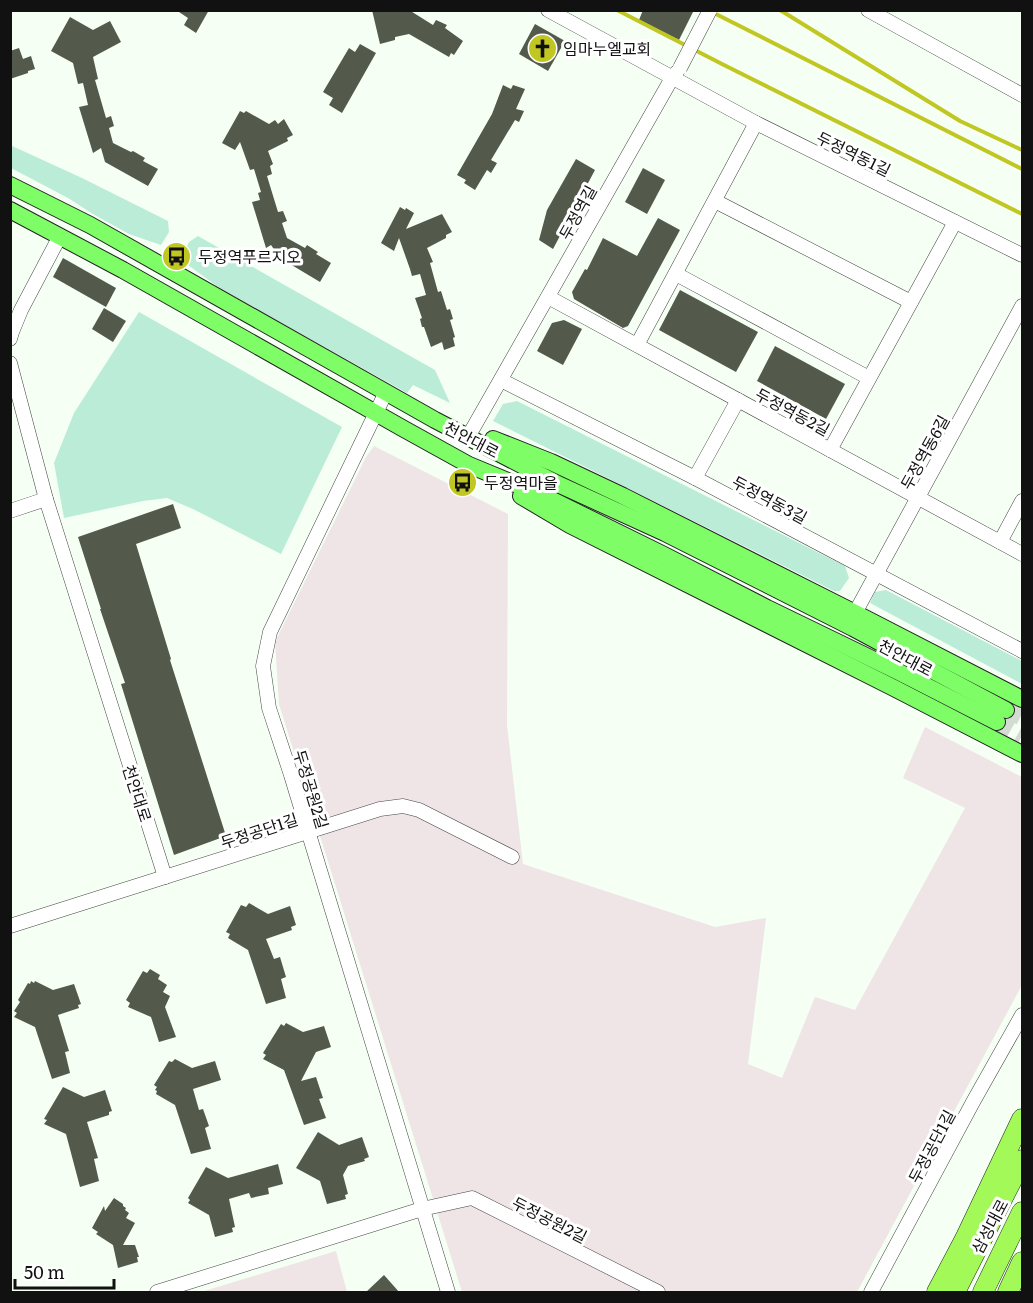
<svg xmlns="http://www.w3.org/2000/svg" width="1033" height="1303" viewBox="0 0 1033 1303" font-family="Literata,'Noto Sans KR',serif">
	<rect width="100%" height="100%" fill="#f5fff4"/>
	<g fill="#efe5e6">
		<polygon points="374,446 508,514 507,725 523,864 715,927 766,918 748,1064 782,1078 815,997 855,1010 965,808 903,778 925,727 1022,777 1022,985 857,1292 462,1292 279,704 275,642 366,457"/>
		<polygon points="336,1251 347,1292 200,1292 201,1292"/>
	</g>
	<g fill="#bbecd7">
		<polygon points="10,145 82,178 168,221 169,232 161,245 129,234 93,214 68,198 11,168"/>
		<polygon points="198,236 435,370 450,403 413,385 407,393 221,289 188,265 182,256 189,242"/>
		<polygon points="139,312 342,427 281,554 193,509 167,498 143,501 64,518 54,463 74,413"/>
		<polygon points="517,401 845,566 849,578 840,591 834,591 493,421 503,404"/>
		<polygon points="886,590 1022,661 1022,684 870,603 875,592"/>
	</g>
	<g fill="#535a4c">
		<polygon points="176,10 209,10 196,33 184,25 188,18"/>
		<polygon points="372,10 409,10 433,25 436,20 447,25 445,28 463,41 454,55 451,53 449,57 409,34 395,37 395,40 380,44"/>
		<polygon points="643,10 694,10 679,40 639,20"/>
		<polygon points="70,17 93,30 110,21 121,42 93,57 98,79 95,80 106,118 111,116 114,126 109,128 113,143 131,152 133,151 145,158 143,161 158,169 148,186 105,162 101,148 93,153 79,107 88,105 83,83 78,84 73,63 51,51"/>
		<polygon points="535,24 565,41 548,71 519,54"/>
		<polygon points="360,44 376,53 342,113 329,105 333,98 323,92 349,48 355,52"/>
		<polygon points="19,48 23,59 31,56 35,69 28,71 28,73 10,79 10,51"/>
		<polygon points="503,85 511,89 513,85 525,89 516,109 524,111 519,122 515,120 491,160 497,163 491,173 487,170 475,190 464,183 466,180 457,175 492,114"/>
		<polygon points="240,111 244,113 246,111 269,124 275,120 278,124 284,119 293,135 287,138 288,141 268,151 273,164 270,166 272,174 267,176 278,212 283,211 287,221 282,223 287,238 305,248 307,245 318,252 316,254 331,263 320,282 280,258 271,245 266,248 252,202 260,200 258,193 261,192 254,169 250,170 240,142 235,150 222,143"/>
		<polygon points="576,159 595,170 553,249 539,240 547,210"/>
		<polygon points="643,168 665,180 647,214 625,202"/>
		<polygon points="400,207 405,210 406,208 414,213 406,229 442,214 452,232 446,235 446,238 427,248 433,262 430,263 438,292 441,291 447,310 450,309 453,319 450,320 455,337 453,338 455,346 444,350 442,342 431,347 424,327 422,327 420,319 422,318 415,298 426,295 420,274 412,276 410,269 399,238 394,251 381,243"/>
		<polygon points="658,218 680,230 628,326 623,328 574,299 572,292 585,269 587,270 603,238 637,256"/>
		<polygon points="63,258 116,288 106,307 53,277"/>
		<polygon points="680,290 758,332 736,372 659,330"/>
		<polygon points="104,308 126,321 113,342 92,329"/>
		<polygon points="564,320 582,329 563,365 537,351 552,323"/>
		<polygon points="775,346 845,384 826,419 757,381"/>
		<polygon points="173,504 181,528 136,544 171,659 170,660 226,836 174,855 121,684 125,683 100,609 101,609 78,537"/>
		<polygon points="249,903 268,914 290,906 296,925 291,927 292,930 266,939 274,959 280,957 286,977 281,979 286,998 266,1004 248,950 228,938 230,934 226,932 241,905 246,907"/>
		<polygon points="150,969 160,975 158,979 167,985 163,992 170,996 165,1007 176,1037 159,1042 151,1017 128,1007 130,1003 126,1000 143,971 147,973"/>
		<polygon points="31,981 34,983 35,981 53,990 74,984 81,1004 78,1005 79,1008 58,1015 69,1051 65,1052 70,1073 52,1079 35,1027 14,1017 17,1013 14,1011 20,1002 18,1000 28,983 30,984"/>
		<polygon points="286,1023 303,1032 324,1026 331,1047 316,1052 301,1081 316,1077 323,1098 319,1099 326,1118 304,1125 284,1070 263,1059 266,1055 263,1053 281,1024 284,1026"/>
		<polygon points="175,1059 192,1068 215,1061 221,1080 193,1089 199,1110 203,1109 209,1126 205,1128 211,1149 191,1154 175,1105 156,1094 157,1091 155,1090 157,1087 154,1085 169,1061 172,1062"/>
		<polygon points="63,1087 84,1097 105,1090 112,1111 109,1112 109,1115 87,1122 98,1158 94,1159 99,1181 80,1187 66,1134 44,1124 47,1120 44,1119"/>
		<polygon points="318,1132 339,1145 362,1137 369,1157 364,1159 365,1161 348,1166 343,1175 348,1194 345,1195 346,1199 327,1204 320,1181 296,1168"/>
		<polygon points="278,1164 283,1184 268,1188 269,1194 251,1198 249,1193 229,1199 235,1227 232,1228 233,1232 215,1237 209,1215 188,1203 190,1200 188,1198 206,1167 228,1178"/>
		<polygon points="114,1198 123,1204 123,1206 126,1208 125,1210 129,1213 126,1218 135,1223 123,1245 135,1245 139,1257 137,1257 138,1262 118,1268 113,1245 96,1234 98,1232 92,1228 104,1206 105,1211"/>
		<polygon points="384,1275 400,1293 365,1293"/>
	</g>
	<g fill="none" stroke-linecap="round" stroke-linejoin="round">
		<g stroke="#d3dbd2" stroke-width="16" stroke-dasharray="16 8" stroke-linecap="butt">
			<polyline points="1006,710 1022,718"/>
			<polyline points="997,722 1022,736"/>
		</g>
		<defs>
			<g id="minor">
				<polyline points="548,10 756,123 1022,255"/>
				<polyline points="868,10 1022,95"/>
				<polyline points="715,201 911,302"/>
				<polyline points="676,274 869,378"/>
				<polyline points="548,297 1022,554"/>
				<polyline points="10,339 12,332 21,310 60,236"/>
				<polyline points="637,345 756,123"/>
				<polyline points="10,363 46,499 165,877"/>
				<polyline points="501,380 695,478 1022,651"/>
				<polyline points="386,392 270,632 263,666 269,708 291,775 448,1292"/>
				<polyline points="472,430 672,78 677,72"/>
				<polyline points="830,450 955,222"/>
				<polyline points="695,478 738,400"/>
				<polyline points="10,511 46,499"/>
				<polyline points="1000,542 1022,501"/>
				<polyline points="855,613 1022,306"/>
				<polyline points="10,926 380,809 403,806 419,810 512,857"/>
				<polyline points="157,1292 422,1209 472,1198 658,1292"/>
				<polyline points="871,1292 973,1102 1022,1015"/>
			</g>
			<g id="major">
				<polyline points="10,185 90,225 435,420 560,485 665,533 853,628 1006,710"/>
				<polyline points="10,210 123,270 404,429 469,465 544,496 662,554 767,608 899,672 997,722"/>
				<polyline points="493,439 551,462 623,496 855,613 1022,699"/>
				<polyline points="521,496 570,525 894,688 1022,754"/>
			</g>
			<g id="highway">
				<polyline points="937,1292 965,1239 1022,1119"/>
				<polyline points="955,1292 1022,1160"/>
				<polyline points="983,1292 1022,1212"/>
				<polyline points="1008,1292 1022,1262"/>
			</g>
		</defs>
		<use href="#minor" stroke="#444" stroke-width="15"/>
		<use href="#major" stroke="#222" stroke-width="18"/>
		<use href="#highway" stroke="#222" stroke-width="21"/>
		<use href="#minor" stroke="#fff" stroke-width="14"/>
		<use href="#major" stroke="#7efd67" stroke-width="16"/>
		<use href="#highway" stroke="#a2f958" stroke-width="20"/>
		<g stroke="#c1c722" stroke-width="4">
			<polyline points="617,10 722,64 1022,214"/>
			<polyline points="708,10 1022,169"/>
			<polyline points="780,10 960,121 1022,150"/>
		</g>
		<defs>
			<polyline id="minor-bridge" points="680,68 710,10"/>
		</defs>
		<use href="#minor-bridge" stroke="#444" stroke-width="15" stroke-linecap="butt"/>
		<use href="#minor-bridge" stroke="#fff" stroke-width="14"/>
	</g>
	<defs>
		<symbol id="church-disc" viewBox="-11 -11 22 22"><circle r="9.5" fill="#c1c722" stroke="#fff"/><path d="M-1.2-6h2.4v3.5h3.3v2.4h-3.3V6h-2.4V-.1h-3.3v-2.4h3.3Z" fill="#111"/></symbol>
		<symbol id="bus-disc" viewBox="-11 -11 22 22"><circle r="9.5" fill="#c1c722" stroke="#fff"/><path d="M-5-6H5V4H4V6H2V4H-2V6H-4V4H-5ZM-3.5-4V0h7V-4ZM-3.5 1.2v1.5H-2V1.2ZM2 1.2v1.5H3.5V1.2Z" fill="#111"/></symbol>
	</defs>
	<g fill-rule="evenodd">
		<use href="#church-disc" x="526" y="32" width="33" height="33"/>
		<use href="#bus-disc" x="160" y="240" width="33" height="33"/>
		<use href="#bus-disc" x="446" y="466" width="33" height="33"/>
	</g>
	<g text-anchor="middle" dominant-baseline="central" stroke-width="6" stroke-linejoin="round" paint-order="stroke">
		<g font-size="16" fill="#111" stroke="#fff" text-anchor="start">
			<text x="563" y="48">임마누엘교회</text>
			<text x="198" y="256">두정역푸르지오</text>
			<text x="484" y="482">두정역마을</text>
		</g>
		<g font-size="16" fill="#111" stroke="#fff">
			<text transform="translate(854 153) rotate(26)">두정역동1길</text>
			<text transform="translate(577 212) rotate(-61)">두정역길</text>
			<text transform="translate(793 411) rotate(28)">두정역동2길</text>
			<text transform="translate(472 439) rotate(27)">천안대로</text>
			<text transform="translate(924 452) rotate(-61)">두정역동6길</text>
			<text transform="translate(770 499) rotate(28)">두정역동3길</text>
			<text transform="translate(906 657) rotate(28)">천안대로</text>
			<text transform="translate(312 789) rotate(73)">두정공원2길</text>
			<text transform="translate(138 793) rotate(72)">천안대로</text>
			<text transform="translate(259 830) rotate(-18)">두정공단1길</text>
			<text transform="translate(931 1146) rotate(-62)">두정공단1길</text>
			<text transform="translate(550 1219) rotate(27)">두정공원2길</text>
			<text transform="translate(989 1226) rotate(-62)">삼성대로</text>
		</g>
	</g>
	<rect width="1033" height="1303" fill="none" stroke="#111111" stroke-width="24"/>
	<path d="M15 1279v9h99v-9" fill="none" stroke="#111111" stroke-width="3"/>
	<text x="24" y="1279" font-size="18" fill="#111111" stroke="#ffffff" stroke-width="4.5" paint-order="stroke">50 m</text>
</svg>
